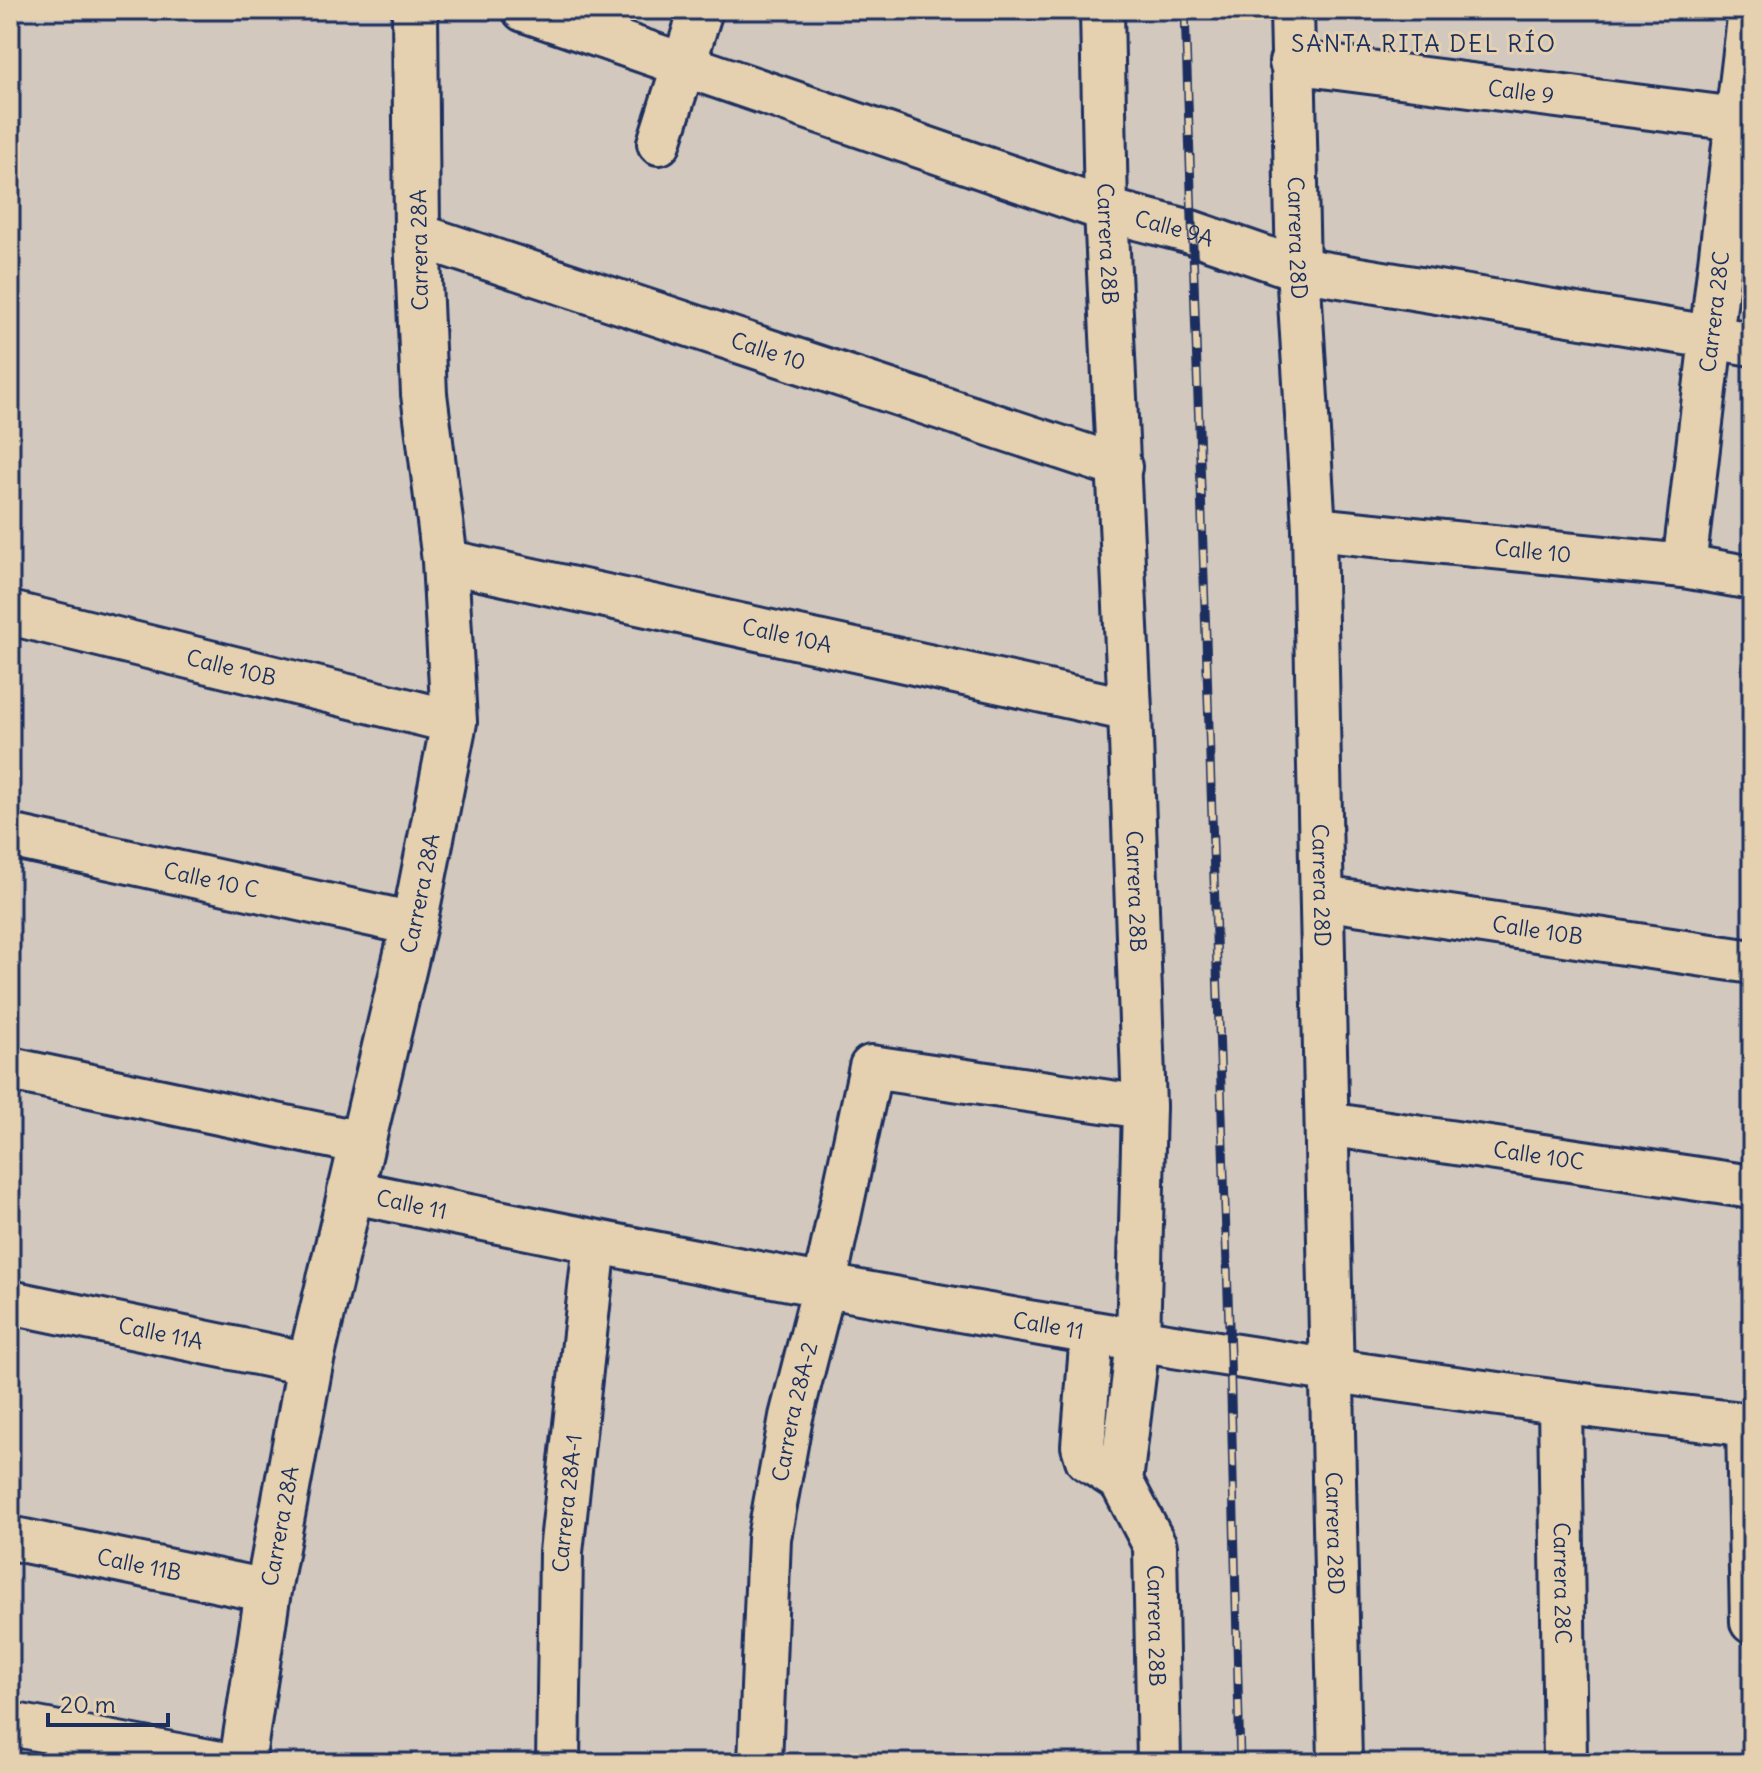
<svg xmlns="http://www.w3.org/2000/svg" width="1762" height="1773" viewBox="0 0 1762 1773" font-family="Delius,sans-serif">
	<rect width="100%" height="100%" fill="#d2c8be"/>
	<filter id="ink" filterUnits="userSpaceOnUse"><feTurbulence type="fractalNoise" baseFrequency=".0125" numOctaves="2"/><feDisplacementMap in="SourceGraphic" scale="16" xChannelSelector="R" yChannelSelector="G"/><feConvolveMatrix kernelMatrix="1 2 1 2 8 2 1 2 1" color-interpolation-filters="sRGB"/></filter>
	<g filter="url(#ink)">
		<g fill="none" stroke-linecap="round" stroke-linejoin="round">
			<defs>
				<g id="street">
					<path id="s1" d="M 524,10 L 1106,210 L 1191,232 L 1298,269 L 1752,344"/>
					<path id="s2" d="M 1102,10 L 1106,210 L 1130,710 L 1144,1107 L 1138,1342 L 1121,1481 L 1155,1546 L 1159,1763"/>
					<path id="s3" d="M 1292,10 L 1298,269 L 1314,529 L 1340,1763"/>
					<path id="s4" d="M 1291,62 L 1752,121"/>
					<polyline points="659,143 701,10"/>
					<path id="s5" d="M 417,235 L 1120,467"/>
					<path id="s6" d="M 1314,529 L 1684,566 L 1752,578"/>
					<path id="s7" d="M 445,561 L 1130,710"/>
					<path id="s8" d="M 1684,566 L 1750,10"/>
					<path id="s9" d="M 10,613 L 454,722"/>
					<path id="s10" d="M 10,836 L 414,924"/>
					<path id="s11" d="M 1322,898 L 1752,962"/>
					<polyline points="10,1069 362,1143"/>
					<path id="s12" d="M 1327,1124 L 1752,1187"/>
					<path id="s13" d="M 349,1191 C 814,1289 1280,1373 1752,1425"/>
					<path id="s14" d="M 10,1302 L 310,1364"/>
					<polyline points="1092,1334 1083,1446 1087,1459 1121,1481"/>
					<path id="s15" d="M 1560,1403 L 1565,1763"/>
					<polyline points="1748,1425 1752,1622"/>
					<path id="s16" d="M 10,1538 L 268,1591"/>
					<polyline points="10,1724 220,1763"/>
					<path id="s17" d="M 558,1763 L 561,1552 L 595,1243"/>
					<path id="s18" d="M 760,1763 L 769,1538 L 791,1417 L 824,1287 L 871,1067 L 1144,1107"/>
				</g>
				<g id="secondary">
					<path id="s19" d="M 242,1763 L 268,1591 L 310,1364 L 414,924 L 454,722 L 445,561 L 424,394 L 417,235 L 415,10"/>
				</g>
			</defs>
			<use href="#street" stroke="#1b2f5e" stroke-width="48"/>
			<use href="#secondary" stroke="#1b2f5e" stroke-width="50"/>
			<use href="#street" stroke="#e5d1af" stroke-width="42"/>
			<use href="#secondary" stroke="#e5d1af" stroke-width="44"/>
			<defs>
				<polyline id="rail" points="1185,10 1230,1355 1240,1763"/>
			</defs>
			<use href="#rail" stroke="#1b2f5e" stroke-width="9"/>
			<use href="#rail" stroke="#e5d1af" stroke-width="6" stroke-dasharray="18" stroke-linecap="butt"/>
		</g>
	</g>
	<g text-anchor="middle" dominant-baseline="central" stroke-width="6" stroke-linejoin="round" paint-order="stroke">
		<g font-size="22" fill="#1b2f5e" stroke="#e5d1af">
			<text stroke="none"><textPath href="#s4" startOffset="232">Calle 9</textPath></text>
			<text stroke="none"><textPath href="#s1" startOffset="686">Calle 9A</textPath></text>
			<text stroke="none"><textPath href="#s3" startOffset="228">Carrera 28D</textPath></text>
			<text stroke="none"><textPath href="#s2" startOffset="234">Carrera 28B</textPath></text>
			<text transform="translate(419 250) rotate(-91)">Carrera 28A</text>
			<text stroke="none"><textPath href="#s8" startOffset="256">Carrera 28C</textPath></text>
			<text stroke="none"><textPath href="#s5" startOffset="370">Calle 10</textPath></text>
			<text stroke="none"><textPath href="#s6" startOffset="220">Calle 10</textPath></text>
			<text stroke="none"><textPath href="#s7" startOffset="350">Calle 10A</textPath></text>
			<text stroke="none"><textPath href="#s9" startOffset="228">Calle 10B</textPath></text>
			<text stroke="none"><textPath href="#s10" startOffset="206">Calle 10 C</textPath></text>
			<text stroke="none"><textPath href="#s3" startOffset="876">Carrera 28D</textPath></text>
			<text stroke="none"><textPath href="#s2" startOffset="882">Carrera 28B</textPath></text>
			<text stroke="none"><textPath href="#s19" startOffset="888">Carrera 28A</textPath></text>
			<text stroke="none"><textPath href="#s11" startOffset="218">Calle 10B</textPath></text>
			<text stroke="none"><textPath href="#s12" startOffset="214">Calle 10C</textPath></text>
			<text stroke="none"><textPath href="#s13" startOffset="64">Calle 11</textPath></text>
			<text stroke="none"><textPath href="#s13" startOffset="712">Calle 11</textPath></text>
			<text stroke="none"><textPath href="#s14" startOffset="154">Calle 11A</textPath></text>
			<text stroke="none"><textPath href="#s18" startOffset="354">Carrera 28A-2</textPath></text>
			<text stroke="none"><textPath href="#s17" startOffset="260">Carrera 28A-1</textPath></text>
			<text stroke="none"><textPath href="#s19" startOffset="240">Carrera 28A</textPath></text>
			<text stroke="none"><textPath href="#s3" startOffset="1524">Carrera 28D</textPath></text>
			<text stroke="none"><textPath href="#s16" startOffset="132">Calle 11B</textPath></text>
			<text stroke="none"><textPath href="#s15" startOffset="180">Carrera 28C</textPath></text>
			<text stroke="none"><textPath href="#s2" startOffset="1626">Carrera 28B</textPath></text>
		</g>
		<g font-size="24" letter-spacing="2" fill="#1b2f5e" stroke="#e5d1af">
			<text x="1424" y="43">SANTA RITA DEL RÍO</text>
		</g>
	</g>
	<rect width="1762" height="1773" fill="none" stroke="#e5d1af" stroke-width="40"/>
	<rect x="20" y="20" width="1722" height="1733" fill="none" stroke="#1b2f5e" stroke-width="3" filter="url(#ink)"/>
	<path d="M48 1713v12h120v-12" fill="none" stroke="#1b2f5e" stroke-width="4"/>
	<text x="60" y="1713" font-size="24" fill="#1b2f5e" stroke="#e5d1af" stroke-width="6" paint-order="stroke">20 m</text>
</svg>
